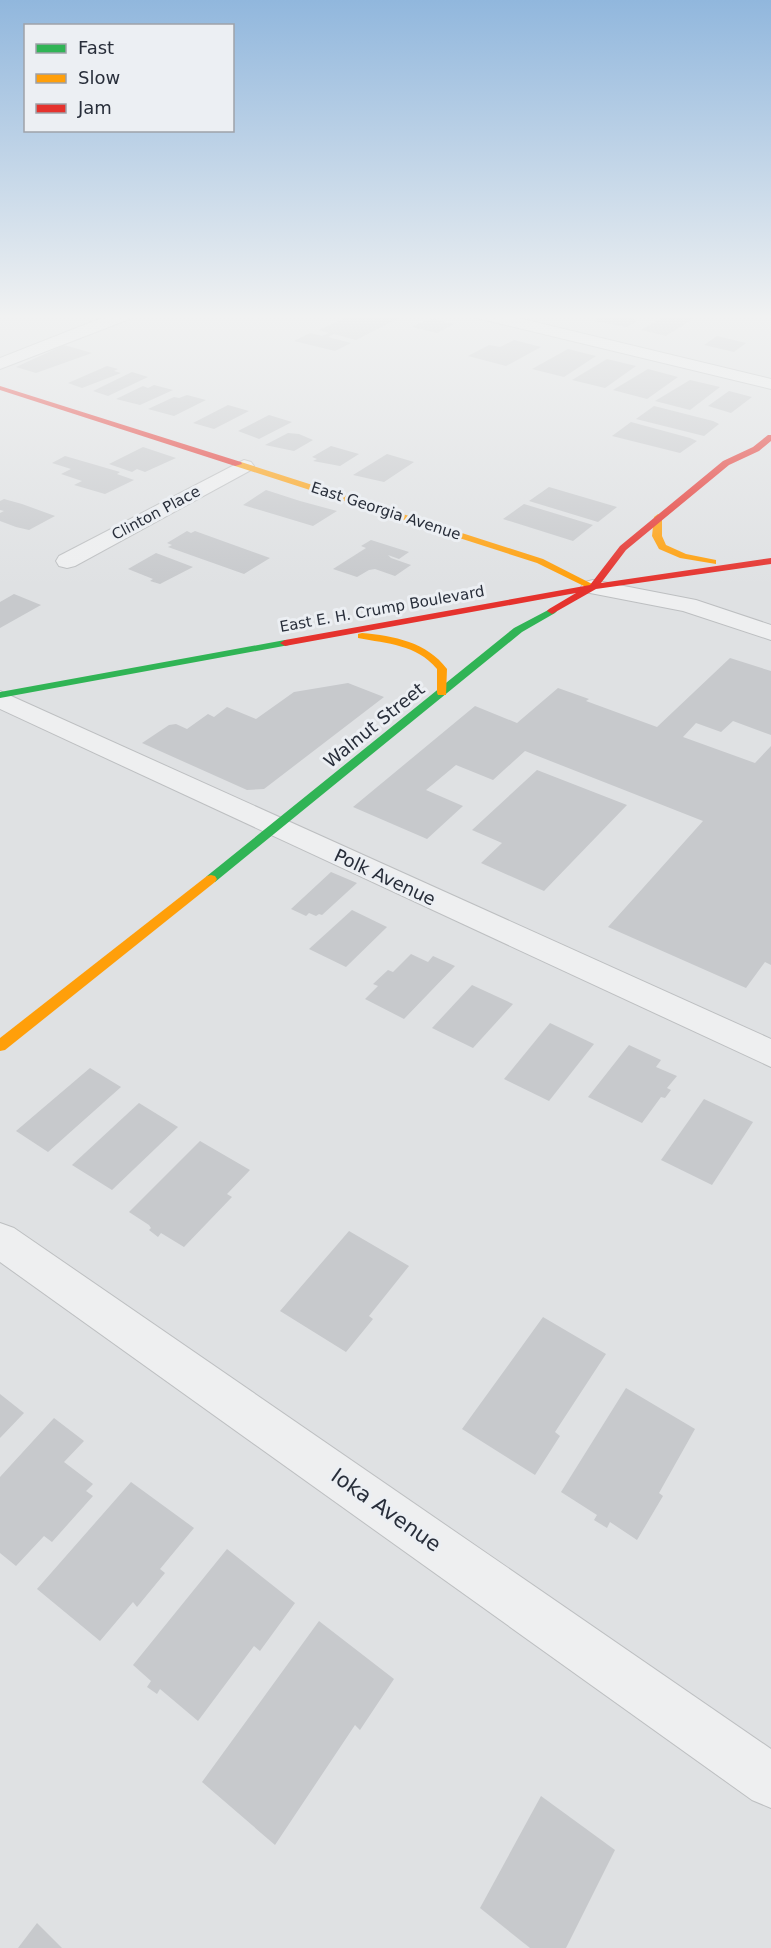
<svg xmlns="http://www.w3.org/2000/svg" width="771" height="1948" viewBox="0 0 771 1948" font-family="'DejaVu Sans',sans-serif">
	<rect width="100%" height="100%" fill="#dfe1e3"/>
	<g fill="#c7c9cc">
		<polygon points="353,314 407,314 356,340 334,334 328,337 351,343 335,351 294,341 310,333 322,336 329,333 319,330"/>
		<polygon points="606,314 608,314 638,320 627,327 593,321"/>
		<polygon points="668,314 701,314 666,336 641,330"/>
		<polygon points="434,319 454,324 437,333 412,327 426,320"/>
		<polygon points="717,336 746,343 734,352 704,345"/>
		<polygon points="514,340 541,347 506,366 468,356 489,345 500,347"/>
		<polygon points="64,345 92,353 36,373 16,367"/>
		<polygon points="568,349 596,356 564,377 532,369"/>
		<polygon points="607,359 636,366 605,388 572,380"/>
		<polygon points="107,366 118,369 114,371 121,373 82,388 68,383"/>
		<polygon points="648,369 678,377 647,399 613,390"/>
		<polygon points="132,372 148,377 108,396 93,391"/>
		<polygon points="690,380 720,387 690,410 655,401"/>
		<polygon points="154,385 173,390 140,405 116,399 143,386 148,388"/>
		<polygon points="729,391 752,397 731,413 708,406"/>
		<polygon points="187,395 206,400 174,416 148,409 174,397 179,398"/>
		<polygon points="228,405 249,411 214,429 193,423"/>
		<polygon points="654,406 713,421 719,424 704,436 636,419"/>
		<polygon points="269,415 292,422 259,439 238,431"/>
		<polygon points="631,422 690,438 697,441 680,453 612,436"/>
		<polygon points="288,433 299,434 313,440 294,451 265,445"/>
		<polygon points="331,446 359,454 340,466 313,461 317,459 312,457"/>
		<polygon points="143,447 176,458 145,472 137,469 132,472 109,464"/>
		<polygon points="387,454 414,462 384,482 353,475"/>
		<polygon points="65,456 120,472 117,474 134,480 105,494 74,485 82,481 61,474 71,469 52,463"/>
		<polygon points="549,487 617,507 598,522 529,501"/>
		<polygon points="266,490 300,501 337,511 313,526 243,505"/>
		<polygon points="4,499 22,504 55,516 29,530 16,527 0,521 0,513 4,511 0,510 0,501"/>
		<polygon points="524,504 593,525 573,541 503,519"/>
		<polygon points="187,531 191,533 195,531 270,558 244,574 168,547 172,545 167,543"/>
		<polygon points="371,540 409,552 399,559 388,555 391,558 411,565 395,576 375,569 369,570 357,577 333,569 366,548 361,546"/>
		<polygon points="156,553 193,567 160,584 150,581 153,579 128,569"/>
		<polygon points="14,594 41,605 0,628 0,602"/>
		<polygon points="730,658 771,671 771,735 733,721 721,732 696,723 683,737 755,763 771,746 771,965 765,962 746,988 608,927 703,821 525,751 493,780 456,765 426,790 463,806 427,839 353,807 475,706 517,723 558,688 589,699 586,701 657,727"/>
		<polygon points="348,683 384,697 264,789 247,790 142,743 169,725 176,724 187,729 208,714 214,717 227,707 256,719 294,692"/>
		<polygon points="537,770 627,805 544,891 481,863 502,843 472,830"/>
		<polygon points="331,872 357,883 322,915 319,914 316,916 309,913 306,916 291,909"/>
		<polygon points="352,910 387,927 346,967 309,949"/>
		<polygon points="411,954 428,962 433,956 455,966 404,1019 365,999 378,986 373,984 388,970 393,972"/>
		<polygon points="472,985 513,1004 473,1048 432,1028"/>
		<polygon points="550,1023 594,1044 549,1101 504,1079"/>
		<polygon points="629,1045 661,1060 656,1067 677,1076 667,1088 671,1090 665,1098 661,1097 642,1123 588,1097"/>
		<polygon points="90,1068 121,1087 48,1152 16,1131"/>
		<polygon points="704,1099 753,1122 712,1185 661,1160"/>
		<polygon points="139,1103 178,1127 112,1190 72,1165"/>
		<polygon points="200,1141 250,1170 227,1194 232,1197 184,1247 161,1233 158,1237 149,1230 151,1228 149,1225 129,1212"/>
		<polygon points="349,1231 409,1266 369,1316 373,1319 346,1352 280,1311"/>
		<polygon points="543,1317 606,1354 555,1432 560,1436 535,1475 462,1429"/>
		<polygon points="626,1388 695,1429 659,1493 663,1496 637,1540 610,1522 607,1528 594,1520 597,1515 561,1492"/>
		<polygon points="0,1394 24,1413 0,1438"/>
		<polygon points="54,1418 84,1441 64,1462 93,1484 86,1491 93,1496 52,1542 44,1536 16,1566 0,1553 0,1477"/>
		<polygon points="131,1482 194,1528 160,1569 165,1573 137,1607 133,1602 100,1641 37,1589"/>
		<polygon points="227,1549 295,1603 260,1651 254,1646 198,1721 160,1689 157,1694 147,1687 151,1681 133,1665"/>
		<polygon points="319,1621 394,1679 360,1730 355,1725 275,1845 202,1782"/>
		<polygon points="541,1796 615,1850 566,1948 530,1948 480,1908"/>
		<polygon points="37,1923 62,1948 18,1948"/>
	</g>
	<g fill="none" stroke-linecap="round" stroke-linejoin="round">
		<defs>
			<g id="street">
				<polygon points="112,314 134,314 132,318 0,369 0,358"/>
				<polygon points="475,314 502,314 771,379 771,389 477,318"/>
				<polygon points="244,460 251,462 254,466 251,470 75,566 67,568 59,566 56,561 59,556"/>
				<polygon points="593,580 696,600 771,625 771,640 683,611 585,592 581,587 585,582"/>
				<polygon points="0,691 771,1039 771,1067 0,709"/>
				<polygon points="0,1223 14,1228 771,1749 771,1808 752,1800 0,1262"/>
			</g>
		</defs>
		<use href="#street" stroke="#bdbfc1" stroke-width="2"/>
		<use href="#street" fill="#eeeff0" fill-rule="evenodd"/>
		<g fill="#30b455" fill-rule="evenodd">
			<polygon points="552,608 557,611 555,613 522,632 215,882 207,882 205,879 207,876 514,628"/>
			<polygon points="285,640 289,641 289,645 0,698 0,692"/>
		</g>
		<g fill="#ff9f0a" fill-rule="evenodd">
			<polygon points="235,462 241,462 543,559 598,587 590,589 537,563 235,466"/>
			<polygon points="658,514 662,517 662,536 666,545 686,554 716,560 716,564 680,558 659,549 652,536 654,517"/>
			<path d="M 362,633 C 394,636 427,642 447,669 L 446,695 L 438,695 L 437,693 L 437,669 C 416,644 388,644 358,638 L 358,634 Z"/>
			<polygon points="211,875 215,876 217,879 215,882 5,1050 0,1051 0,1038 207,876"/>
		</g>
		<g fill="#e5322d" fill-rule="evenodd">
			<polygon points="0,386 241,462 242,464 235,466 0,390"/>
			<polygon points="768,435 771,435 771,441 759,451 729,465 626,550 601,583 771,558 771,564 596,589 552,614 547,611 549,609 576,593 285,646 280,643 285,640 590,585 620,546 723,461 753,447"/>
		</g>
	</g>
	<linearGradient id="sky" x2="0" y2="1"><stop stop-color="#91b7dd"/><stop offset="0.54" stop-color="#f1f2f2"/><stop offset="1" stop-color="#f1f2f2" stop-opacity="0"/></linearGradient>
	<rect width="771" height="586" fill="url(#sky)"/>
	<g text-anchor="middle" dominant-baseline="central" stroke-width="6" stroke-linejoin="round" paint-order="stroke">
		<g font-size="15" fill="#282e3a" stroke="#eceff3">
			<text transform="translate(386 511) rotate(18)">East Georgia Avenue</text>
			<text transform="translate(156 513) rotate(-28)">Clinton Place</text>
			<text transform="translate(382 609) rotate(-10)">East E. H. Crump Boulevard</text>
		</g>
		<g font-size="18" fill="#282e3a" stroke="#eceff3">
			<text transform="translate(374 725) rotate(-39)">Walnut Street</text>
			<text transform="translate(385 877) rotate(25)">Polk Avenue</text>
		</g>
		<g font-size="21" fill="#282e3a" stroke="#eceff3">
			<text transform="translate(386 1510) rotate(35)">Ioka Avenue</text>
		</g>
	</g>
	<rect x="24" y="24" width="210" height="108" fill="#eceff3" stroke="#9ea2a9" stroke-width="1.5"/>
	<rect x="36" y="44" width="30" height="9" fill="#30b455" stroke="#9ea2a9" stroke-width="1.5"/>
	<text x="78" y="54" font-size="18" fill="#282e3a">Fast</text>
	<rect x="36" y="74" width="30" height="9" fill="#ff9f0a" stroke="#9ea2a9" stroke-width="1.5"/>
	<text x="78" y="84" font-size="18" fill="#282e3a">Slow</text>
	<rect x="36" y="104" width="30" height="9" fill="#e5322d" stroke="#9ea2a9" stroke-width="1.5"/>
	<text x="78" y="114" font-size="18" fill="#282e3a">Jam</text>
</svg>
